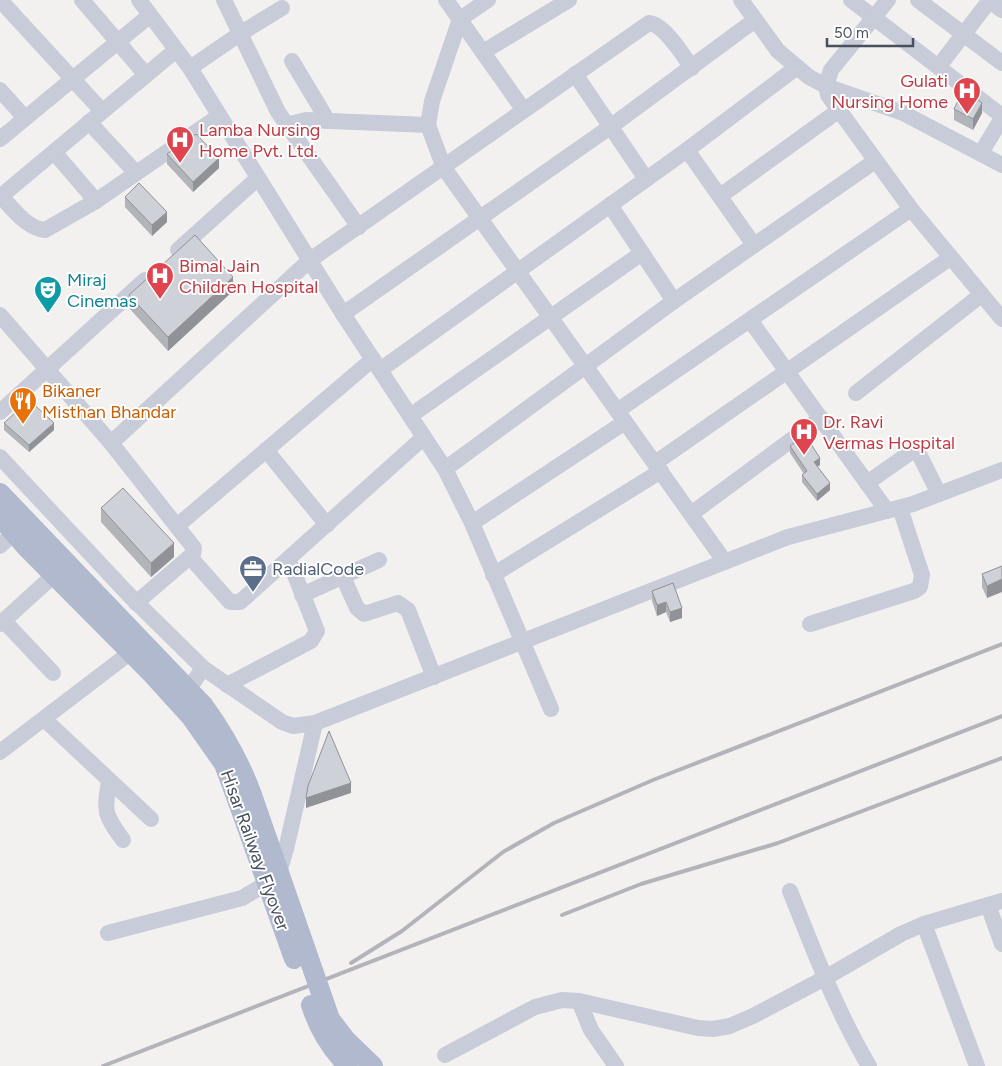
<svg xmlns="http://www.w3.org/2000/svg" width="1002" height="1066" viewBox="0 0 1002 1066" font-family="Figtree,sans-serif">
	<rect width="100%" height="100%" fill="#f3f1f0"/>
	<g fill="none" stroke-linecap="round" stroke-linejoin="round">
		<g stroke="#c7ccd8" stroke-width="16">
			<polyline points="0,0 102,111"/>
			<polyline points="82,0 146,75"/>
			<polyline points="139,0 190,68 343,314 445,469 472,523 551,709"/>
			<polyline points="224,0 278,112 359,227"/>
			<polyline points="446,0 523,109"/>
			<polyline points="488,0 460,19 432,101 428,125 444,168 725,562"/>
			<polyline points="741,0 778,51 809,77 826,86 903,113 1002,165"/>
			<polyline points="851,0 1002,116"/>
			<polyline points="888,0 831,70 826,86 828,95 911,209 1002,319"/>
			<polyline points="918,0 1002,63"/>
			<polyline points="988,0 1002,10"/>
			<polyline points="483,52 569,0"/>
			<polyline points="292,61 328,121"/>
			<polyline points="939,66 990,0"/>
			<polyline points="190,68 241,33 282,8"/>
			<polyline points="575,74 646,179"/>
			<polyline points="0,90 25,118"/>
			<polyline points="89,122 136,173"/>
			<polyline points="286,125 306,120 428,125"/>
			<polyline points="0,139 149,16"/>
			<polyline points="687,150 754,245"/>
			<polyline points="54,152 96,201"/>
			<polyline points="981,153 1002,118"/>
			<path d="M 0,195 C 13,209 26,228 45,230 L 96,201 L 219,116"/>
			<polyline points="1,196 176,50"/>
			<polyline points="720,196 838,111"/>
			<polyline points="610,205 674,301"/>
			<polyline points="178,250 258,178"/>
			<polyline points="343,314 610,127 755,20"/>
			<polyline points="0,315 111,443 194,548 193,554 136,603"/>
			<polyline points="750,320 887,511"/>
			<polyline points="380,370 687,150 797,67"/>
			<polyline points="856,393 981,295"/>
			<polyline points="617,411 911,209"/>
			<polyline points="0,412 145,280"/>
			<polyline points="410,416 642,253"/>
			<path d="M 111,443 L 310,260 L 649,23 C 664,24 683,55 692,68"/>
			<polyline points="266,450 327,525"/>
			<polyline points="0,457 129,595 203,668 188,690"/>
			<polyline points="655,463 950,258"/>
			<polyline points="445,469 674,301 875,161"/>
			<polyline points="867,483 914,450 919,454 939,494"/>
			<polyline points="691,514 821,418"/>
			<polyline points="472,523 625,422"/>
			<polyline points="177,526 373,359"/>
			<polyline points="0,546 14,533"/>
			<polyline points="190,557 230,602 240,602 424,437"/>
			<polyline points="493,575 661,471"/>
			<polyline points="343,577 357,608 364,614 398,603 408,610 434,677"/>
			<polyline points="302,595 379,560"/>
			<polyline points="4,621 53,673"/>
			<polyline points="0,624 54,575"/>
			<polyline points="810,624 914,591 920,587 922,575 900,508"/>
			<polyline points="203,668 282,722 293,726 315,723 788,537 913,504 1002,470"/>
			<polyline points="227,685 311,641 317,631 289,560"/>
			<polyline points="44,719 151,819"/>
			<polyline points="0,752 131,652"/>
			<path d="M 109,781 C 104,812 104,814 123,840"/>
			<path d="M 790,891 C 814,951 836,1010 869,1066"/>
			<polyline points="988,905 1002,944"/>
			<polyline points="924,924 977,1066"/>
			<polyline points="108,933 242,898 264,885 272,877 281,866 286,849 315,723"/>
			<polyline points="579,1001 591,1030 616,1066"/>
			<polyline points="445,1055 535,1007 562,1000 579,1001 698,1028 713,1029 730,1026 753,1016 825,978 901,934 924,924 1002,901"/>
		</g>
		<g stroke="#b1b9ce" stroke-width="20">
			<path d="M 0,493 L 204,706 C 225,735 240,762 252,795"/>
			<polyline points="0,517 26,547 152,674 191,717 224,764 238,802"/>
		</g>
		<g stroke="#b2b4ba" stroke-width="4">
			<polyline points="562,915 641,884 778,843 1002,758"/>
			<polyline points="351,963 402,931 503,852 554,823 653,780 1002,644"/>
			<polyline points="103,1066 1002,716"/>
		</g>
		<g stroke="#b1b9ce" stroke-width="20">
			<polyline points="252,795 330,1019 346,1040 373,1066"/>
			<polyline points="238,802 294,959"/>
			<path d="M 311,1005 C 319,1030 330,1048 348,1066"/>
		</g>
	</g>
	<g fill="#b2b4ba">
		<polygon points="954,109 982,113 973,130 954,120"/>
		<polygon points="167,154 219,168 193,192 167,164"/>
		<polygon points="125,197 167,222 152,236 125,207"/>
		<polygon points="233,291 168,351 129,308 129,295"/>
		<polygon points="4,423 54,430 29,452 4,430"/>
		<polygon points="790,446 820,465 817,467 830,490 817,501 802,482 802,475 804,474 790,453"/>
		<polygon points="101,508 174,557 151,577 101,522"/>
		<polygon points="1002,566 987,598 982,587 982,574"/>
		<polygon points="673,583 682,618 670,622 666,612 657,616 652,601 652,591"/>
	</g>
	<g fill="#919297">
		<polygon points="982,103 982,113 973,130 973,119"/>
		<polygon points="219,158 219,168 193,192 193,182"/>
		<polygon points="167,212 167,222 152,236 152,225"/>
		<polygon points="233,277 233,291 168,351 168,337"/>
		<polygon points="54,423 54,430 29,452 29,445"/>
		<polygon points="820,458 820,465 814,469 814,462"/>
		<polygon points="830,483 830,490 817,501 817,494"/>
		<polygon points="174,543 174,557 151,577 151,563"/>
		<polygon points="1002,579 1002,592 987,598 987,586"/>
		<polygon points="666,602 666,612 657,616 657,605"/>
		<polygon points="682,608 682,618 670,622 670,612"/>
		<polygon points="351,783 351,793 306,808 306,798"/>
	</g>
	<g fill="#cfd1d8" stroke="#919297">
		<polygon points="964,89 982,103 973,119 954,109"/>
		<polygon points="196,134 219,158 193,182 167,154"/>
		<polygon points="139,183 167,212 152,225 125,197"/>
		<polygon points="195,235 233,277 168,337 129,295"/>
		<polygon points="29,400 54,423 29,445 4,423"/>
		<polygon points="805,435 820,458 814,462 830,483 817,494 802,475 807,471 790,446"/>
		<polygon points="123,488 174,543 151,563 101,508"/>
		<polygon points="1002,566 1002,579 987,586 982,574"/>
		<polygon points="673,583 682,608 670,612 666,602 657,605 652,591"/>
		<polygon points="329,731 351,783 306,798 308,786"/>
	</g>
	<defs>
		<symbol id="hospital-pin" viewBox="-11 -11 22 30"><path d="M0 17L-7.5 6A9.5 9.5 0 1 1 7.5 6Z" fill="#e0444e" stroke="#fff"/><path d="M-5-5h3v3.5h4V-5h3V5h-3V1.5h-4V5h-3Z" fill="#fff"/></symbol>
		<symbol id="theatre-pin" viewBox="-11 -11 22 30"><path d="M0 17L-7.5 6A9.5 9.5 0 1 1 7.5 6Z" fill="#0f9aa8" stroke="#fff"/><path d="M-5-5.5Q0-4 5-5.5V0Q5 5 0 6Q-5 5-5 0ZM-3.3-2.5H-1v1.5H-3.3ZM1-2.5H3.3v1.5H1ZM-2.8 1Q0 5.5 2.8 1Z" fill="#fff"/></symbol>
		<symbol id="restaurant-pin" viewBox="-11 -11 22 30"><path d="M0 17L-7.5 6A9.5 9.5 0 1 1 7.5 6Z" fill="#e8710a" stroke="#fff"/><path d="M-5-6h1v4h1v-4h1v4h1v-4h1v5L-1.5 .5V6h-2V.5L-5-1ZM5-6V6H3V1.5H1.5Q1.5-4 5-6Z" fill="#fff"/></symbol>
		<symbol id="office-pin" viewBox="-11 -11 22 30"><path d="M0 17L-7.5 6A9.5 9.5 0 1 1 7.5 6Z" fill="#5c6f8a" stroke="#fff"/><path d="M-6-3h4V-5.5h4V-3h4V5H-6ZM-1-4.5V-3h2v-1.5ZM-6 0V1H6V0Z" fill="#fff"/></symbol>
	</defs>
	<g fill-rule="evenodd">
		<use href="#hospital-pin" x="951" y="75" width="32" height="43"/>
		<use href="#hospital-pin" x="164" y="124" width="32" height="43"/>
		<use href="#hospital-pin" x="144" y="260" width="32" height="43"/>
		<use href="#theatre-pin" x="32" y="274" width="32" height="43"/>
		<use href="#restaurant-pin" x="7" y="385" width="32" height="43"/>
		<use href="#hospital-pin" x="788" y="416" width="32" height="43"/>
		<use href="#office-pin" x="237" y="553" width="32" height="43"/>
	</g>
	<g text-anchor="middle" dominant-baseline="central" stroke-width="4" stroke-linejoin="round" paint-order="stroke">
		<g font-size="18" fill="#be3a42" stroke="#fff" text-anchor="start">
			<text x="948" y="81" text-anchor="end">Gulati<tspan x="948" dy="21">Nursing Home</tspan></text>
			<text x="199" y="130">Lamba Nursing<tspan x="199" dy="21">Home Pvt. Ltd.</tspan></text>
			<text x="179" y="266">Bimal Jain<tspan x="179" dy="21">Children Hospital</tspan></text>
			<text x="823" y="422">Dr. Ravi<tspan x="823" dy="21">Vermas Hospital</tspan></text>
		</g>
		<g font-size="18" fill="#0d838f" stroke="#fff" text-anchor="start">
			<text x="67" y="280">Miraj<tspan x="67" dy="21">Cinemas</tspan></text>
		</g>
		<g font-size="18" fill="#c56008" stroke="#fff" text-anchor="start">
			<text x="42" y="391">Bikaner<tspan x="42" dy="21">Misthan Bhandar</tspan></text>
		</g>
		<g font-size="18" fill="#4e5e75" stroke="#fff" text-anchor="start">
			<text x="272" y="569">RadialCode</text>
		</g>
		<g font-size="18" fill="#484f5e" stroke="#fff">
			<text transform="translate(255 850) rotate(70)">Hisar Railway Flyover</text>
		</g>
	</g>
	<path d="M827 38v8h86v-8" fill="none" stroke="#484f5e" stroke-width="2.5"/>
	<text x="834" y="38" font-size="15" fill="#484f5e" stroke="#ffffff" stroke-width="4" paint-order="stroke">50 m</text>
</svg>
